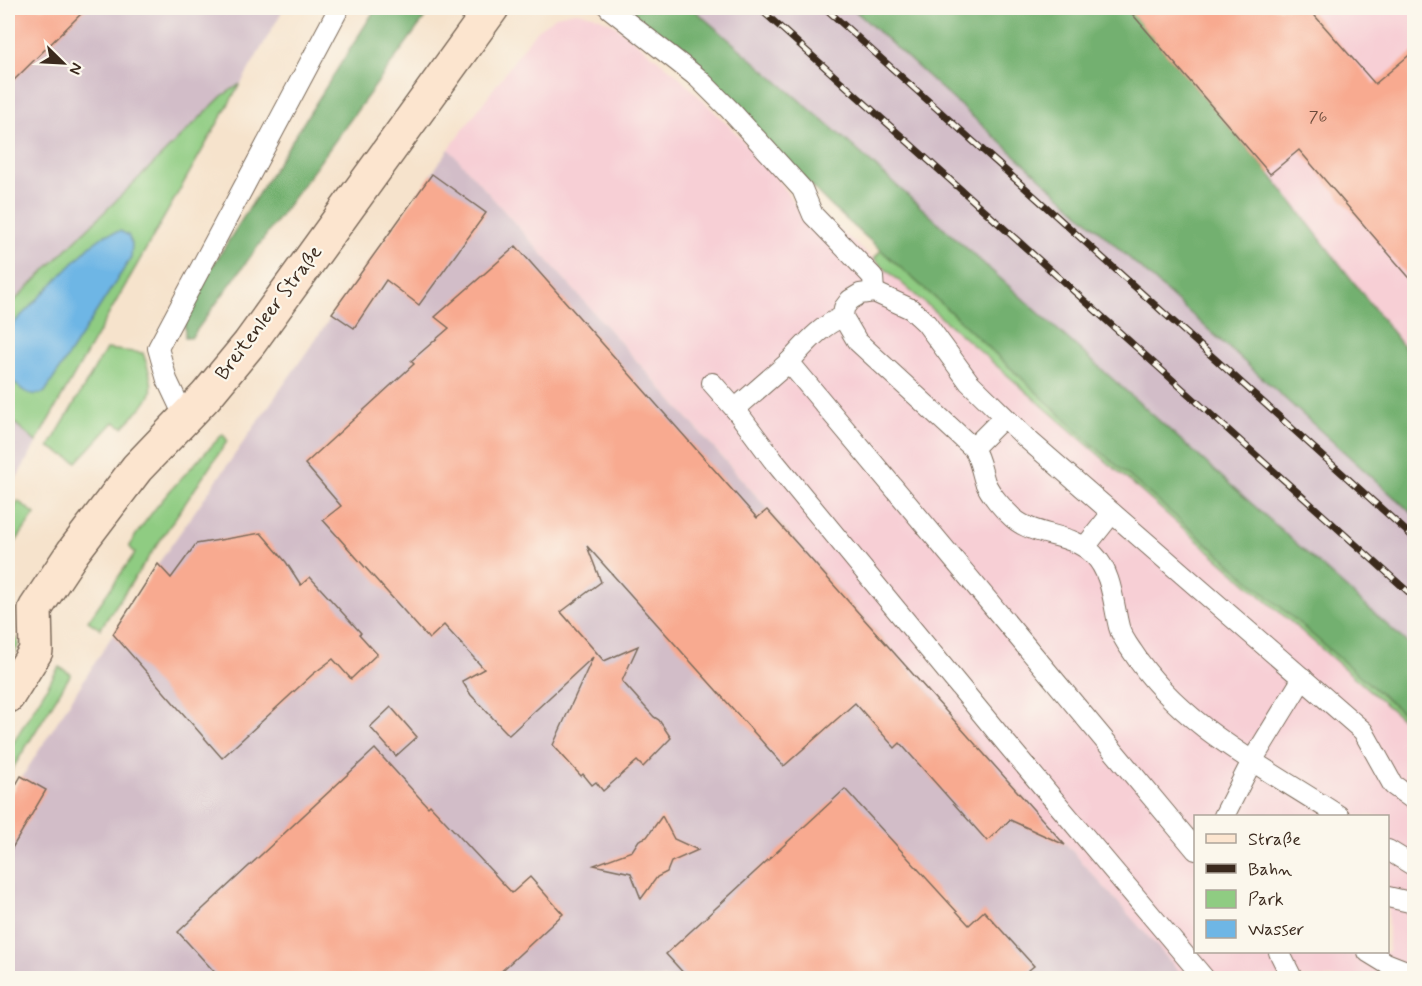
<svg xmlns="http://www.w3.org/2000/svg" width="1422" height="986" viewBox="0 0 1422 986" font-family="Mynerve,sans-serif">
	<rect width="100%" height="100%" fill="#fbf7ec"/>
	<filter id="ink" filterUnits="userSpaceOnUse"><feTurbulence type="fractalNoise" baseFrequency=".0167" numOctaves="2"/><feDisplacementMap in="SourceGraphic" scale="12" xChannelSelector="R" yChannelSelector="G"/><feConvolveMatrix kernelMatrix="1 2 1 2 8 2 1 2 1" color-interpolation-filters="sRGB"/></filter>
	<filter id="wash" filterUnits="userSpaceOnUse"><feTurbulence type="fractalNoise" baseFrequency=".008" numOctaves="4" result="noise"/><feDisplacementMap in="SourceGraphic" scale="24" xChannelSelector="R" yChannelSelector="G"/><feGaussianBlur stdDeviation="1.35" result="paint"/><feColorMatrix in="noise" values="0 0 0 0 0 0 0 0 0 0 0 0 0 0 0 0 0 1.4 0 .05"/><feComposite in="paint" operator="in"/></filter>
	<g filter="url(#wash)">
		<rect width="100%" height="100%" fill="#f6e3cc"/>
		<g fill="#f7cfd5" fill-rule="evenodd">
			<polygon points="1096,8 1414,8 1414,390"/>
			<path d="M 576,12 L 593,15 L 613,24 L 675,73 L 733,130 L 777,178 L 806,221 L 818,211 L 1414,729 L 1414,978 L 1185,978 L 449,149 L 536,31 L 556,16 ZM 1196,816 L 1388,816 L 1388,952 L 1196,952 Z"/>
		</g>
		<g fill="#d2bdc8">
			<polygon points="8,8 284,8 8,493"/>
			<polygon points="692,8 852,8 1414,515 1414,649 847,141"/>
			<polygon points="449,149 767,508 1185,978 8,978 8,799 158,564"/>
		</g>
		<g fill="#8fcc82" stroke="#657b50" stroke-width="1.5">
			<polygon points="240,84 36,442 8,417 8,307 222,96"/>
			<polygon points="881,250 1414,723 1414,729 874,259"/>
			<path d="M 106,349 L 143,353 C 159,398 153,395 123,427 L 114,422 L 77,462 L 49,447 Z"/>
			<path d="M 223,434 L 227,440 L 226,443 L 100,629 L 88,621 L 135,553 L 129,546 C 154,504 190,469 223,434 Z"/>
			<polygon points="18,501 35,514 8,553 8,520"/>
			<polygon points="10,636 16,638 19,644 8,665 8,637"/>
			<polygon points="59,667 71,674 8,776 8,751"/>
		</g>
		<g fill="#73b070" stroke="#576d47" stroke-width="1.5">
			<polygon points="376,8 432,8 191,338 185,337 184,311"/>
			<polygon points="623,8 692,8 847,141 1414,649 1414,723 1093,445 943,305 831,206 702,76"/>
			<polygon points="852,8 1128,8 1270,174 1414,360 1414,515"/>
		</g>
		<path fill="#6eb6e5" stroke="#547082" stroke-width="1.5" d="M 120,231 L 128,235 L 132,244 L 131,258 L 45,392 C 29,400 18,387 8,376 L 8,329 L 90,246 L 105,235 Z"/>
		<g id="blocks">
			<g fill="#f8aa90">
				<polygon points="8,8 87,8 8,86"/>
				<polygon points="1127,8 1308,8 1375,84 1414,51 1414,283 1299,150 1270,174"/>
				<polygon points="432,174 486,213 419,305 386,280 354,328 332,313"/>
				<polygon points="516,246 757,518 767,510 1065,845 1010,820 987,841 900,743 895,748 855,703 784,766 587,546 601,582 561,612 604,661 638,646 622,681 654,717 659,720 671,738 643,767 637,761 603,791 596,782 592,785 583,774 581,776 553,745 593,657 509,735 471,695 462,681 484,669 444,625 429,639 323,520 341,506 305,464 414,364 411,361 449,328 435,317"/>
				<polygon points="261,533 286,562 301,585 310,577 361,633 359,634 377,654 351,679 333,659 313,674 222,758 113,634 158,564 171,578 196,544"/>
				<polygon points="391,707 417,737 396,756 370,727"/>
				<polygon points="375,749 428,807 430,805 512,893 530,877 563,914 494,978 220,978 178,932"/>
				<polygon points="21,776 46,790 8,855 8,799"/>
				<polygon points="845,789 969,925 984,911 1034,966 1019,978 688,978 666,954"/>
				<polygon points="662,816 674,839 698,850 671,862 667,872 657,877 641,899 631,873 594,865 632,851 639,840 647,837"/>
			</g>
		</g>
	</g>
	<g filter="url(#ink)">
		<use href="#blocks" fill-opacity="0" stroke="#7c6b5b" stroke-width="1.5"/>
		<g fill="none" stroke-linecap="round" stroke-linejoin="round">
			<defs>
				<g id="lane">
					<polyline points="609,8 697,77 730,110 802,189 813,215 873,277 874,292"/>
					<path d="M 789,362 C 805,345 821,325 843,317"/>
					<polyline points="712,383 735,409 773,460 1006,743 1204,978"/>
					<polyline points="735,409 789,362 1196,850"/>
					<polyline points="185,418 167,380 158,348 339,8"/>
					<polyline points="973,448 1004,417"/>
					<polyline points="1085,547 1112,513"/>
					<polyline points="1224,816 1252,761 1303,678"/>
					<path d="M 1339,816 C 1265,767 1181,727 1132,651 C 1127,644 1121,635 1119,627 C 1113,603 1112,573 1094,555 C 1072,532 1036,538 1013,518 C 1003,509 990,494 985,482 C 981,470 980,459 973,448 L 857,341 L 843,317 L 844,308 L 850,300 L 860,294 L 874,292 L 911,309 L 926,323 L 969,382 L 1026,438 L 1363,731 L 1393,785 L 1414,800"/>
					<polyline points="1388,850 1414,866"/>
					<polyline points="1388,897 1414,903"/>
					<polyline points="1279,952 1292,978"/>
					<polyline points="1368,952 1386,963 1414,974"/>
				</g>
				<polyline id="secondary" points="8,696 36,651 35,609 73,552 137,468 206,396 249,344 492,8"/>
			</defs>
			<use href="#lane" stroke="#7c6b5b" stroke-width="22"/>
			<use href="#secondary" stroke="#7c6b5b" stroke-width="36"/>
			<use href="#lane" stroke="#fff" stroke-width="20"/>
			<use href="#secondary" stroke="#fce5cf" stroke-width="33"/>
			<defs>
				<g id="rail">
					<polyline points="759,8 1414,597"/>
					<polyline points="825,8 1414,538"/>
				</g>
			</defs>
			<use href="#rail" stroke="#3b2a1e" stroke-width="7"/>
			<use href="#rail" stroke="#fbf7ec" stroke-width="4.5" stroke-dasharray="14" stroke-linecap="butt"/>
		</g>
	</g>
	<g text-anchor="middle" dominant-baseline="central" stroke-width="4.5" stroke-linejoin="round" paint-order="stroke">
		<g font-size="16" fill="#6a4a3a">
			<text x="1318" y="117">76</text>
		</g>
		<g font-size="20" fill="#3b2a1e" stroke="#fbf7ec">
			<text transform="translate(269 313) rotate(-53)">Breitenleer Straße</text>
		</g>
	</g>
	<rect width="1422" height="986" fill="none" stroke="#fbf7ec" stroke-width="30"/>
	<rect x="1194" y="815" width="195" height="138" fill="#fbf7ec" stroke="#aea59a" stroke-width="1.5"/>
	<rect x="1206" y="834" width="30" height="9" fill="#fce5cf" stroke="#aea59a" stroke-width="1.5"/>
	<text x="1248" y="845" font-size="18" fill="#3b2a1e">Straße</text>
	<rect x="1206" y="864" width="30" height="9" fill="#3b2a1e" stroke="#aea59a" stroke-width="1.5"/>
	<text x="1248" y="875" font-size="18" fill="#3b2a1e">Bahn</text>
	<rect x="1206" y="890" width="30" height="18" fill="#8fcc82" stroke="#aea59a" stroke-width="1.5"/>
	<text x="1248" y="905" font-size="18" fill="#3b2a1e">Park</text>
	<rect x="1206" y="920" width="30" height="18" fill="#6eb6e5" stroke="#aea59a" stroke-width="1.5"/>
	<text x="1248" y="935" font-size="18" fill="#3b2a1e">Wasser</text>
	<g transform="translate(63 63) rotate(114)" stroke="#fbf7ec" stroke-width="4.5" paint-order="stroke">
	<path d="M0-4.5L10 22L0 15L-10 22Z" fill="#3b2a1e"/>
	<text y="-9" font-size="16" font-weight="bold" text-anchor="middle" fill="#3b2a1e">N</text>
	</g>
</svg>
